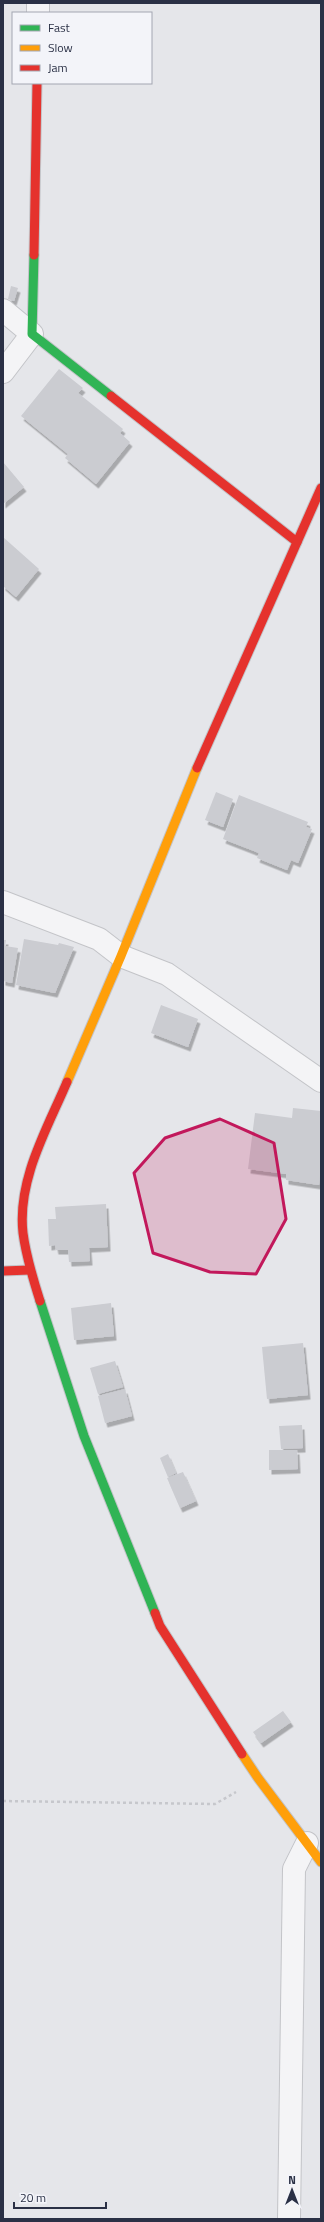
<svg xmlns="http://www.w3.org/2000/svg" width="324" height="2222" viewBox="0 0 324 2222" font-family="'Titillium Web',sans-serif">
	<defs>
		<filter id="shadow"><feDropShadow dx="2.5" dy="4.5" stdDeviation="0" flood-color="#0004"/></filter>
	</defs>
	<rect width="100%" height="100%" fill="#e5e6ea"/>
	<g fill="#cbccd1" filter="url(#shadow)">
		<polygon points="11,286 18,288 14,301 8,299"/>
		<polygon points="59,369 83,388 78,393 123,429 120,433 130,442 96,484 65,458 68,454 21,416"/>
		<polygon points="3,462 24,487 3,504"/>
		<polygon points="3,537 39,569 16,597 3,586"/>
		<polygon points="216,792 233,799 223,827 205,820"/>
		<polygon points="239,795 308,822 306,827 312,829 298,863 291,860 287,870 257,858 259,853 223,839"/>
		<polygon points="24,939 58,945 59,943 74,947 55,993 16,985"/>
		<polygon points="3,940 6,940 5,946 18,948 12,983 3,981"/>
		<polygon points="161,1005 198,1019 188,1047 151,1033"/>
		<polygon points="293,1108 321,1111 321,1167 319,1185 286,1180 286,1174 248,1169 255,1113 292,1118"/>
		<polygon points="106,1204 108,1247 89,1248 90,1261 69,1262 68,1250 56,1250 55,1245 49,1246 48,1219 56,1219 55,1207"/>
		<polygon points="111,1303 114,1336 74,1340 71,1308"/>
		<polygon points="303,1343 308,1395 267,1399 262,1347"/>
		<polygon points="115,1361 123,1387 98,1394 90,1368"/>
		<polygon points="125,1389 132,1416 105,1423 98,1396"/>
		<polygon points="302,1425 303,1448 281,1449 279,1426"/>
		<polygon points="269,1450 297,1450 298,1469 269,1470"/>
		<polygon points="168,1454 176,1473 168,1477 160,1458"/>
		<polygon points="183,1472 196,1501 180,1508 167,1478"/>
		<polygon points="283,1711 291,1722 261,1743 253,1732"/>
	</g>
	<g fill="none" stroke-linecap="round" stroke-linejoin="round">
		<defs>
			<g id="street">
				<polyline points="38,13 38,3"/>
				<polyline points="3,310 32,334 3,372"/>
				<polyline points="3,902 99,939 121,956 167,974 321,1081"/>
				<polyline points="289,2219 294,1869 307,1843"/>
			</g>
			<g id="fast">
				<polyline points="34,255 32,334 111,396"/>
				<polyline points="40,1301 84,1436 155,1613"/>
			</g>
			<g id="slow">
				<polyline points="67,1082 121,956 197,768"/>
				<polyline points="242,1754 258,1778 321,1862"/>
			</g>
			<g id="jam">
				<polyline points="34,255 37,83"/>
				<polyline points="111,396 297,542"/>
				<polyline points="197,768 321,488"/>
				<polyline points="3,1271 30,1270"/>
				<path d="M 40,1301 C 33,1279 26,1256 23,1233 C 17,1180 47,1129 67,1082"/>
				<polyline points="155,1613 160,1626 242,1754"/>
			</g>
		</defs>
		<use href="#street" stroke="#c3c4c8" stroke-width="24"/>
		<use href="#fast" stroke="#c3c4c8" stroke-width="11"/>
		<use href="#slow" stroke="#c3c4c8" stroke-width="11"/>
		<use href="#jam" stroke="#c3c4c8" stroke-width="11"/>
		<polyline stroke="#c6c7cc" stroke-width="2.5" stroke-dasharray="3 3" stroke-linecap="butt" points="3,1801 215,1804 236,1792"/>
		<use href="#street" stroke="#f4f4f6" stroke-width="22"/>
		<use href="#fast" stroke="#30b455" stroke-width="9"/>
		<use href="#slow" stroke="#ff9f0a" stroke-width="9"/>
		<use href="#jam" stroke="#e5322d" stroke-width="9"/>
	</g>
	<path fill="#c2185b" fill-opacity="0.2" stroke="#c2185b" stroke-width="3" stroke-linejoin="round" d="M 220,1119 L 274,1143 L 286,1219 L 256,1274 L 210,1272 L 153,1253 L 134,1173 L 165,1138 Z"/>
	<rect width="324" height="2222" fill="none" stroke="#2a3045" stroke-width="8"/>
	<rect x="12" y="12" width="140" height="72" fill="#f3f4f9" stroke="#a3a6b1"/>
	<rect x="20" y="25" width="20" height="6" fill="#30b455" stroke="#a3a6b1"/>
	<text x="48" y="32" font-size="12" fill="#2a3045">Fast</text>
	<rect x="20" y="45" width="20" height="6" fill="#ff9f0a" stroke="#a3a6b1"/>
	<text x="48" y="52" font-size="12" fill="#2a3045">Slow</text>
	<rect x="20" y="65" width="20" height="6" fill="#e5322d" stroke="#a3a6b1"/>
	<text x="48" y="72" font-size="12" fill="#2a3045">Jam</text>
	<g transform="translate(292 2190)" stroke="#f3f4f9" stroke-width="3" paint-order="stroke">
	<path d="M0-3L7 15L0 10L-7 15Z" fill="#2a3045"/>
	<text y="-6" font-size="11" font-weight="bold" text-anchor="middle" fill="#2a3045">N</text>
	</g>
	<path d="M14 2202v6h92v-6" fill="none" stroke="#2a3045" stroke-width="2"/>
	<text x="20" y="2202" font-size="12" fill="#2a3045" stroke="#f3f4f9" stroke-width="3" paint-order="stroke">20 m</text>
</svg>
